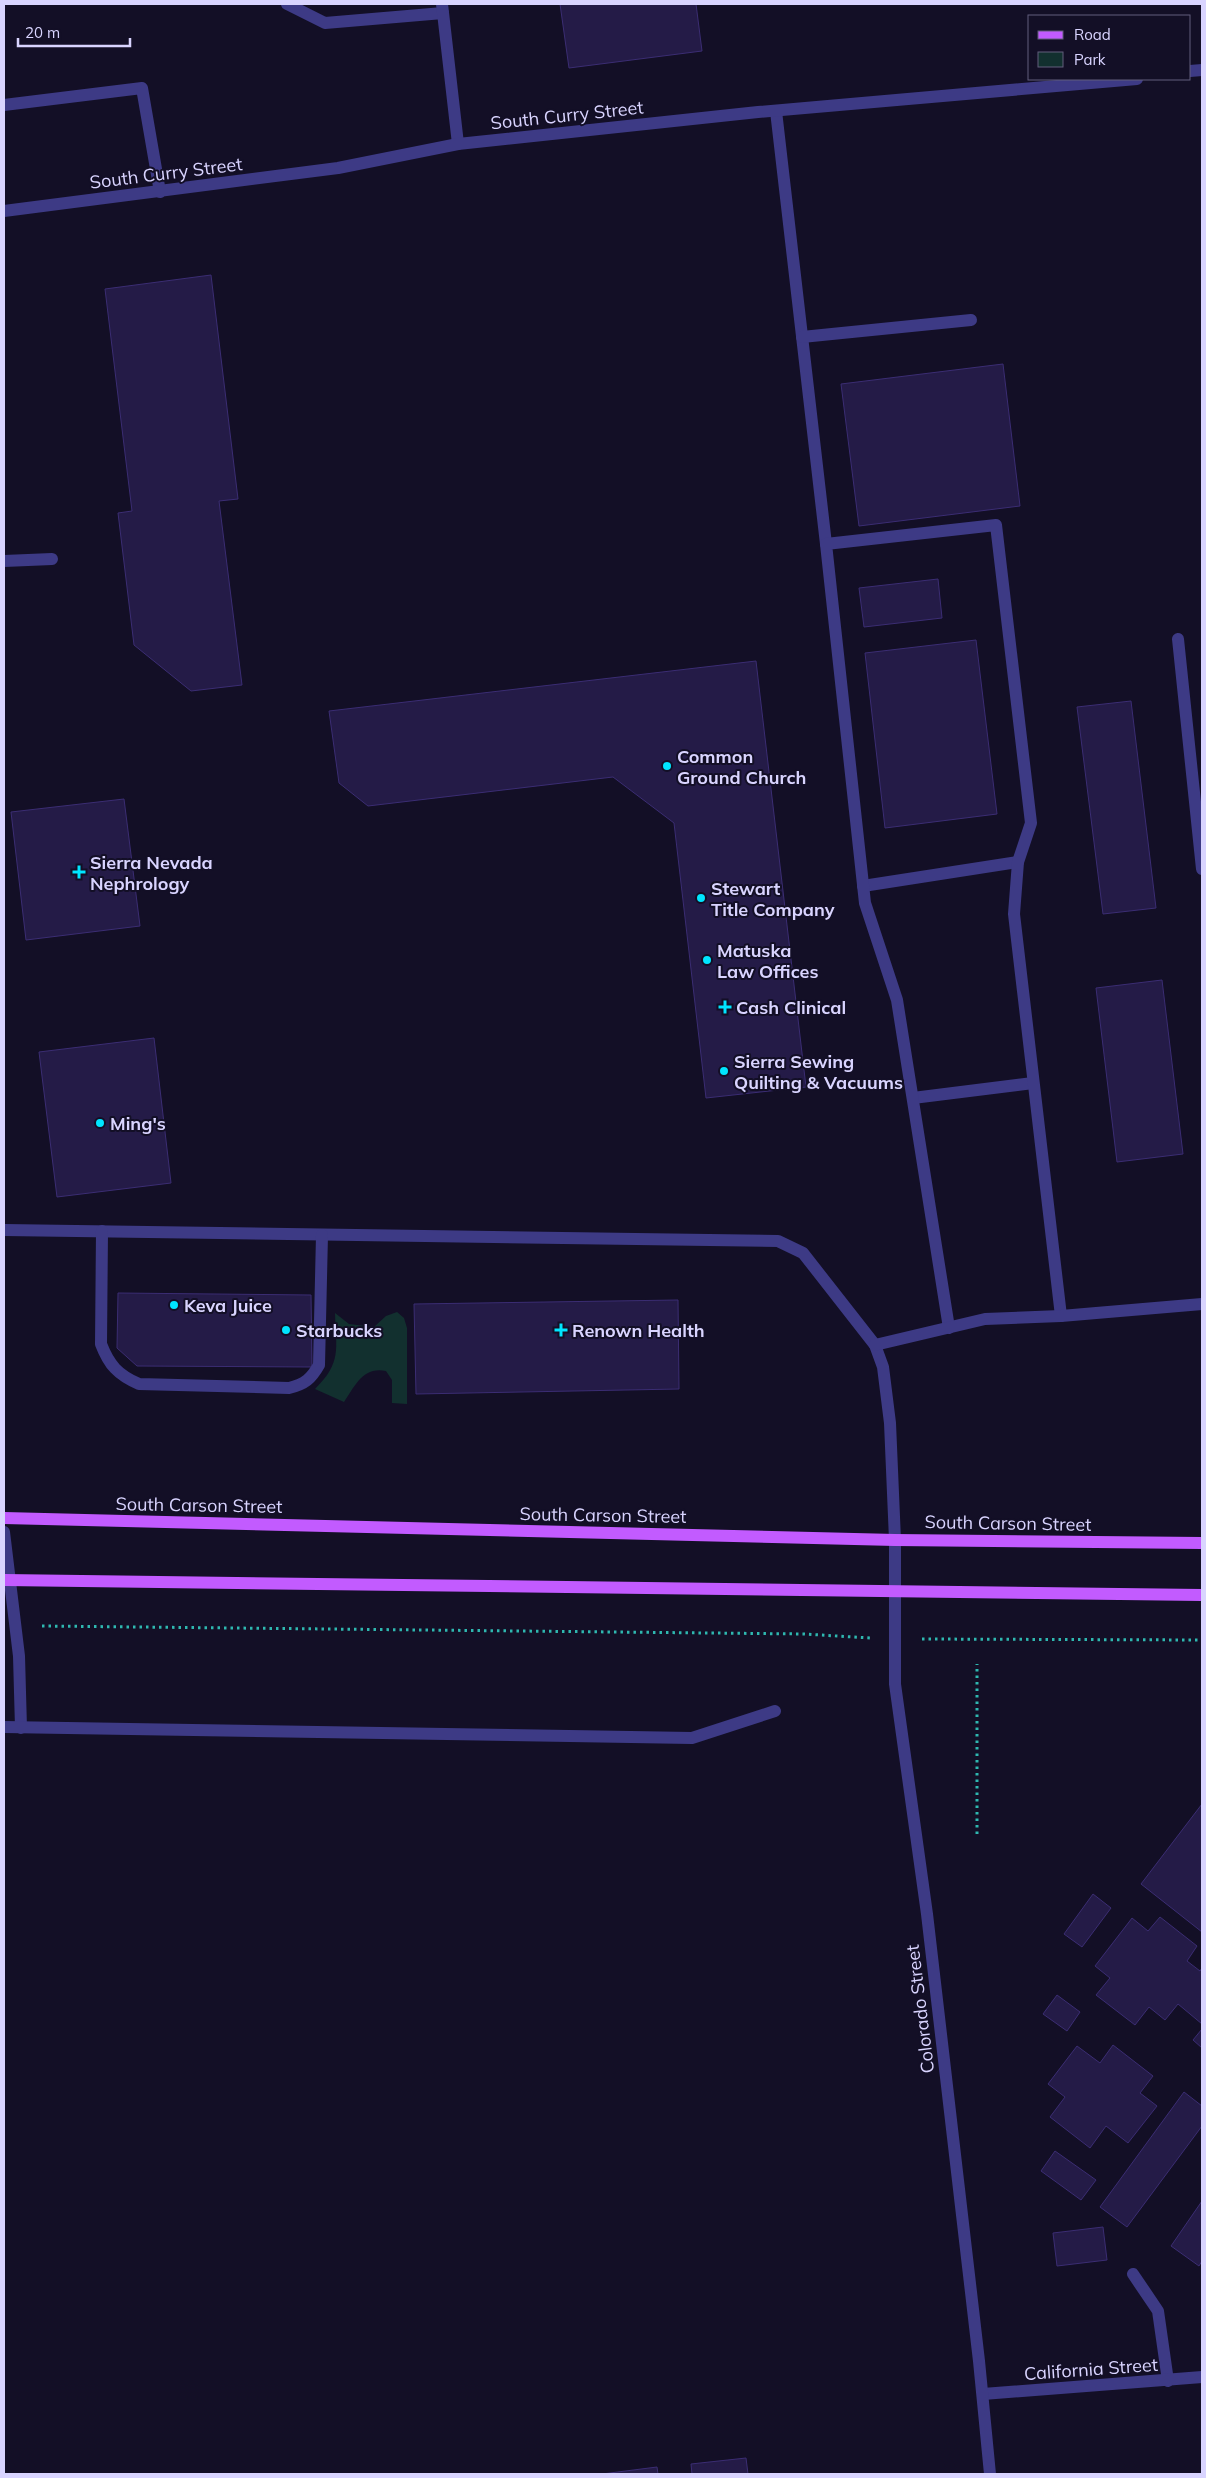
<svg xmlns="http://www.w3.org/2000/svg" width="1206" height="2478" viewBox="0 0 1206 2478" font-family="Mulish,sans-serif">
	<rect width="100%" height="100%" fill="#130f26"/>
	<path fill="#12302f" d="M 397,1312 L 404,1318 L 407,1328 L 407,1404 L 392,1403 L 392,1380 L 386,1371 C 363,1366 355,1386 344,1402 L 315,1389 C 342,1362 336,1350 335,1313 L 349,1324 L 374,1327 L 386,1316 Z"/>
	<g fill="#241b47" stroke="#3b2d73">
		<polygon points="560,4 696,4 702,51 569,68"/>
		<polygon points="211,275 238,499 219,501 242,685 191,691 134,645 118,513 132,511 105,289"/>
		<polygon points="1003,364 1020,506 859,526 841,384"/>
		<polygon points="938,579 942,618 864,627 859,588"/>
		<polygon points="976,640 997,814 885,828 865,653"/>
		<polygon points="756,661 806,1087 706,1098 674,823 613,777 368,806 339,783 329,711"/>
		<polygon points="1131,701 1156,908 1103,914 1077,707"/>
		<polygon points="124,799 140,926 26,940 11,812"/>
		<polygon points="1162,980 1183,1154 1117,1162 1096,988"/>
		<polygon points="154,1038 171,1183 57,1197 39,1052"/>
		<polygon points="118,1293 311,1295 312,1367 137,1366 117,1348"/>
		<polygon points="678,1300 679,1389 416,1394 414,1304"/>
		<polygon points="1202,1804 1202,1932 1141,1884"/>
		<polygon points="1093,1894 1111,1908 1082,1947 1064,1934"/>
		<polygon points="1160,1917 1197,1946 1187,1961 1200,1971 1202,1968 1202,2024 1178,2004 1165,2020 1149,2007 1135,2025 1096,1995 1110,1978 1095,1966 1129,1922 1132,1918 1148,1931"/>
		<polygon points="1057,1995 1080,2012 1067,2031 1043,2014"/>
		<polygon points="1202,2029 1202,2048 1193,2040"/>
		<polygon points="1113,2045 1153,2076 1140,2093 1157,2106 1128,2143 1106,2126 1090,2148 1050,2117 1065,2097 1048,2084 1077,2046 1100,2063"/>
		<polygon points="1184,2092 1202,2106 1202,2126 1127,2227 1100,2207"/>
		<polygon points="1055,2151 1096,2180 1081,2200 1041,2171"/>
		<polygon points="1202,2201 1202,2261 1199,2266 1171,2246"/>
		<polygon points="1103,2227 1107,2260 1057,2266 1053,2233"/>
		<polygon points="746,2458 748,2474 692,2474 691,2464"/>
		<polygon points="657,2467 658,2474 602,2474"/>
	</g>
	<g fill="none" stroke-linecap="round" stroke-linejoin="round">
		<g stroke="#2fb8b0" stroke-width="3" stroke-dasharray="2.5 4" stroke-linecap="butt">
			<polyline points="42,1626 804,1634 870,1638"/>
			<polyline points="922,1639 1202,1640"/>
			<polyline points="977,1834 977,1664"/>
		</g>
		<g stroke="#3d3a85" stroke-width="12">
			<polyline points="287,4 325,23 443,13"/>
			<polyline points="442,4 458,144"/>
			<polyline points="4,105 142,88 160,192"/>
			<polyline points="776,111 826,544"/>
			<polyline points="802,337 971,320"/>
			<polyline points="4,561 52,559"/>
			<polyline points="1178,639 1202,869"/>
			<polyline points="863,886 1018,862"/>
			<polyline points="913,1098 1033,1083"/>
			<polyline points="4,1230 778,1241 803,1253 875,1345 883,1367 890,1423 895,1540"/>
			<path d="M 102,1231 L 101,1344 C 109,1365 118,1375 139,1384 L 289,1388 C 305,1384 311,1379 319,1365 L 322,1235"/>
			<polyline points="949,1328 897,1000 865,903 826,544 996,525 1031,823 1018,862 1014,914 1061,1316"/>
			<polyline points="875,1345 985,1319 1061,1316 1202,1304"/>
			<polyline points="1133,2274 1158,2311 1168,2381"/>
		</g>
		<g stroke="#3d3a85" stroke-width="12">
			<polyline points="4,1532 19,1656 21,1728"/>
			<polyline points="4,1727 692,1738 775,1711"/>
			<polyline points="983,2394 1202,2377"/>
		</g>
		<g stroke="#3d3a85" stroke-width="12">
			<polyline points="1190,71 1202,70"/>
			<polyline points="4,211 338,168 458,144 758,112 1137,79"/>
			<polyline points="895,1540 895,1684 927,1914 979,2361 990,2474"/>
		</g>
		<g stroke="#c25bff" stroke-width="12">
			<polyline points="4,1518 895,1540 1202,1543"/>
			<polyline points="4,1580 1202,1595"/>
		</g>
	</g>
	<g fill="#00e5ff" stroke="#130f26" stroke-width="2">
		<circle cx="667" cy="766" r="5"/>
		<path d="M76.5 864.5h5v5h5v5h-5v5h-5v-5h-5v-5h5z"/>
		<circle cx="701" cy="898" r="5"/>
		<circle cx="707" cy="960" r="5"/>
		<path d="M722.5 999.5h5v5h5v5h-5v5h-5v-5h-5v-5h5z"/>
		<circle cx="724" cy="1071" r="5"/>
		<circle cx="100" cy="1123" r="5"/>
		<circle cx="174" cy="1305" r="5"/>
		<circle cx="286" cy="1330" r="5"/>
		<path d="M558.5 1322.5h5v5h5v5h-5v5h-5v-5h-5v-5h5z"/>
	</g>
	<g text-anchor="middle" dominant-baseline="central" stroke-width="4" stroke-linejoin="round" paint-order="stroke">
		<g font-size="18" fill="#d9d4ff" stroke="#130f26">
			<text transform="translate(567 115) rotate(-6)">South Curry Street</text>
			<text transform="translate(166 173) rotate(-7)">South Curry Street</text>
			<text transform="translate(199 1505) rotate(1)">South Carson Street</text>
			<text transform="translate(603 1515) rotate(1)">South Carson Street</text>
			<text transform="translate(1008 1523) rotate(1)">South Carson Street</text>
			<text transform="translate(920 2009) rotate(-97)">Colorado Street</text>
			<text transform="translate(1091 2369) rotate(-4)">California Street</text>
		</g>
		<g font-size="18" font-weight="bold" fill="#d9d4ff" stroke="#130f26" text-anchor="start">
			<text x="677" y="756">Common<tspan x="677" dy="21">Ground Church</tspan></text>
			<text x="90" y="862">Sierra Nevada<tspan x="90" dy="21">Nephrology</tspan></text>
			<text x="711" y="888">Stewart<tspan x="711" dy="21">Title Company</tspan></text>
			<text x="717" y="950">Matuska<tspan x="717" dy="21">Law Offices</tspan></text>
			<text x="736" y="1007">Cash Clinical</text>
			<text x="734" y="1061">Sierra Sewing<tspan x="734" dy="21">Quilting &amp; Vacuums</tspan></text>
			<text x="110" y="1123">Ming's</text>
			<text x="184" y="1305">Keva Juice</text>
			<text x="296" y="1330">Starbucks</text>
			<text x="572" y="1330">Renown Health</text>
		</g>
	</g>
	<rect width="1206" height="2478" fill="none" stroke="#d9d4ff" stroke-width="10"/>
	<rect x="1028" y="15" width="162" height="65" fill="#130f26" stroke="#625e7d"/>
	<rect x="1038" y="31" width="25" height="8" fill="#c25bff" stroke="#625e7d"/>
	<text x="1074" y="40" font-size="15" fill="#d9d4ff">Road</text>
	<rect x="1038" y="52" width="25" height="15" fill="#12302f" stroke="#625e7d"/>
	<text x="1074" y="65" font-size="15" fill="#d9d4ff">Park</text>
	<path d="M18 38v8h112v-8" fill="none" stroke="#d9d4ff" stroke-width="2.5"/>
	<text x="25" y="38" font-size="15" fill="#d9d4ff" stroke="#130f26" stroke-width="4" paint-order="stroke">20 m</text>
</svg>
